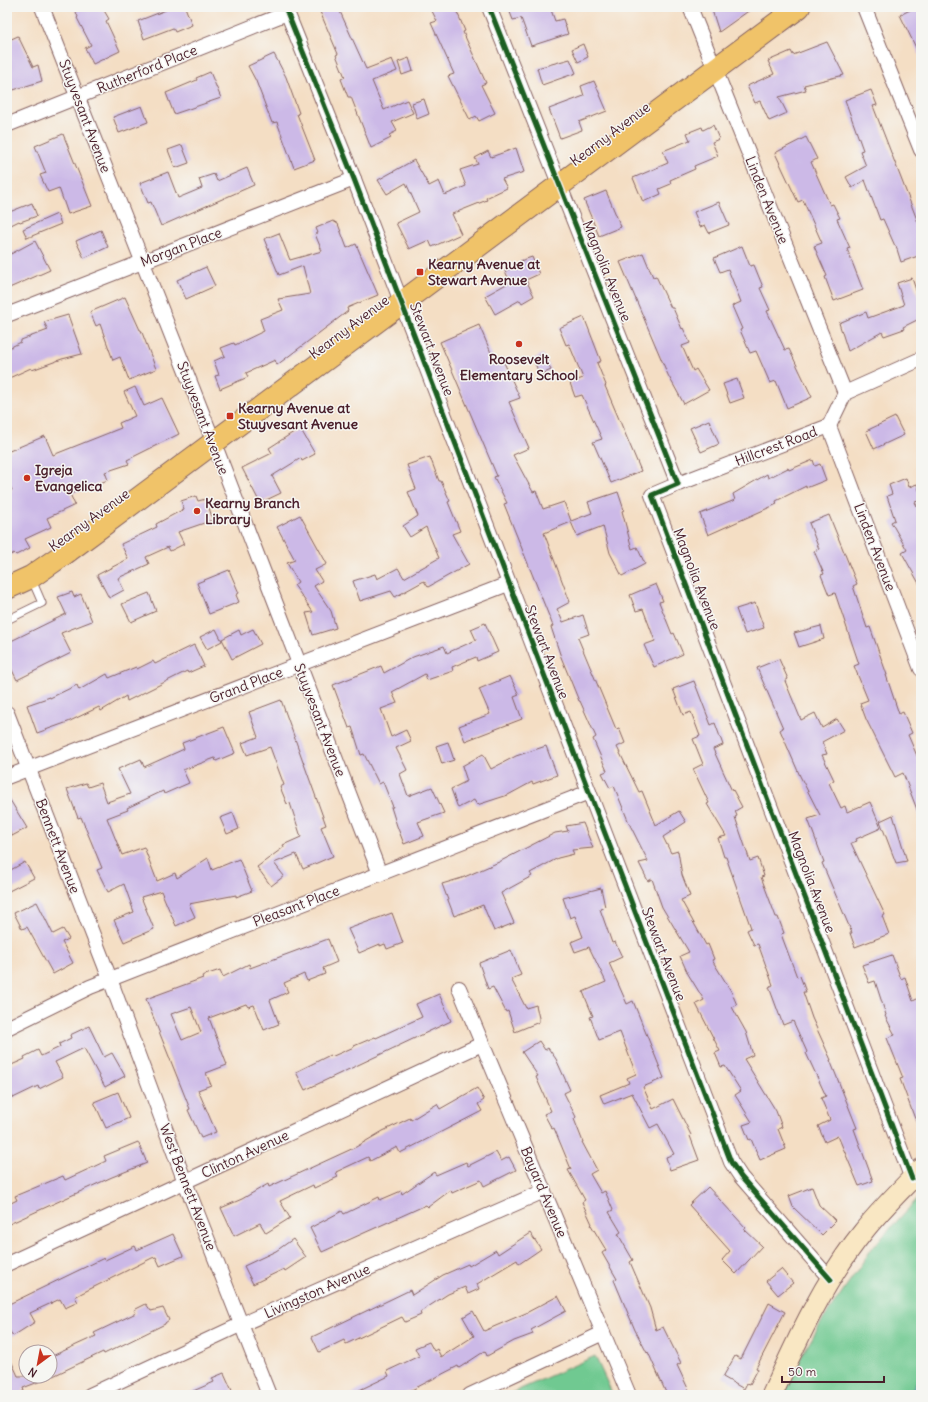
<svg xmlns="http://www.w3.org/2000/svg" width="928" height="1402" viewBox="0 0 928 1402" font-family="Delius,sans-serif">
	<rect width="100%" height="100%" fill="#f6f6f2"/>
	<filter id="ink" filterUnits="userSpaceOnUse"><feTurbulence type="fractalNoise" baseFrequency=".025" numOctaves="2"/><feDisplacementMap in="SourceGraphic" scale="8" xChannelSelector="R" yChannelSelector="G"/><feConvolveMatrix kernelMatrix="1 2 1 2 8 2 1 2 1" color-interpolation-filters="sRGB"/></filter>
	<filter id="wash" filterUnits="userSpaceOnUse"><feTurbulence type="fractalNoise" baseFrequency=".012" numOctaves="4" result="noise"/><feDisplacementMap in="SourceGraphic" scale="16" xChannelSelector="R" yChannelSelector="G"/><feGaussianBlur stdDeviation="0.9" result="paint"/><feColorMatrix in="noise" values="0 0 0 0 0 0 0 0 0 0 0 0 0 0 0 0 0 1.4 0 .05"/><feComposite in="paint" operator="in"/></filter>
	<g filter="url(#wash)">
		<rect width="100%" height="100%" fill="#f4dec4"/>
		<g fill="#6fc991" stroke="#5c745e">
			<polygon points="921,1195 921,1373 910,1395 781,1395 795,1367 821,1323 873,1247"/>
			<polygon points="595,1356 613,1395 507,1395"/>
		</g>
		<polygon fill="#71b7e8" stroke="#5e6b8a" points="921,1373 921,1395 910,1395"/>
		<g id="blocks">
			<g fill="#ccb9e7" fill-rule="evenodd">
				<polygon points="74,7 102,7 109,19 106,21 120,51 93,64 85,48 91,45 77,18 78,17"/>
				<polygon points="165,7 185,7 192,25 175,32 173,28 144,39 138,21 166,10"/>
				<polygon points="318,7 338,7 366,69 392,59 397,71 372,81 384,110 407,100 413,113 392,122 397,131 389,135 391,138 371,148 351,97 348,97 341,79 345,77 336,55 338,54"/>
				<polygon points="430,7 455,7 465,31 463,32 486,83 481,85 495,113 479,121 476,116 470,120 448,76 454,74 431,23 437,21"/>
				<polygon points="508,7 550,7 555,21 563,19 568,34 531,46 521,18 513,20"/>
				<polygon points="711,7 754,7 719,32"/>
				<polygon points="916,7 921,7 921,58 900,15"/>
				<polygon points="18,36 33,67 38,65 42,81 7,92 7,41"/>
				<polygon points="827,42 844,75 804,85 806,90 779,97 787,113 769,121 760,101 755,103 747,86 774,74 768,61 791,51 793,55"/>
				<polygon points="583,44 588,57 578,62 572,49"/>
				<polygon points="274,54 286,77 299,113 297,114 315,160 294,168 277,122 272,123 256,81 248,66"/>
				<polygon points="409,58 413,71 402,75 398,62"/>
				<polygon points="570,59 576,73 542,85 537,68"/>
				<polygon points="210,72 221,98 174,114 166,93 197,80 196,78"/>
				<polygon points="594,81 607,111 579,122 582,130 560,138 549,109 584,96 581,86"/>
				<polygon points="871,90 877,105 873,106 921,230 921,255 901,262 896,246 895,246 883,219 880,220 865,180 852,188 846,177 866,166 860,151 863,150 845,100"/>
				<polygon points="424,99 429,114 417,119 412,103"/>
				<polygon points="142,106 148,122 119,133 113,117"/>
				<polygon points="713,125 719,139 712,142 718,156 694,166 695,169 670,180 671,184 659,189 661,194 643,202 633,178 668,163 663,151 690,140 687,133 702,127 703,130"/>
				<polygon points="63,134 92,206 68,214 59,188 48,192 40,175 46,173 35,146"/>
				<polygon points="806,137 817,159 811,162 830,205 833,204 840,218 837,219 850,248 847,249 863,290 834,301 825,277 827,276 814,246 822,243 803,200 798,202 775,153"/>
				<polygon points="182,145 189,163 175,168 168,150"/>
				<polygon points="516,148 524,172 502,179 507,188 486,198 487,200 452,214 461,234 432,247 429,240 409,249 396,223 419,212 406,183 387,194 378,180 414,160 429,186 439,181 445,195 466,186 460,170 478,164 475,158 488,151 491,157"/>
				<polygon points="247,168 254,185 161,226 151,202 148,203 140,183 168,172 178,198 202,188 199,179 214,174 217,181"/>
				<polygon points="606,191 621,227 599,236 584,200"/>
				<polygon points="719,202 729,225 709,233 705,225 700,227 694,212"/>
				<polygon points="32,203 37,216 20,222 19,221 7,227 7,213"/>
				<polygon points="57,214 61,224 27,238 23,229"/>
				<polygon points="333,221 338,224 347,248 356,244 378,295 347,308 348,311 277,365 275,360 246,373 248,377 220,389 215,376 219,375 214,361 225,356 221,348 234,343 235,345 264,331 260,319 283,310 278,299 310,294 303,266 279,275 264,239 279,233 290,260 322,251 315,234 318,233 316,228"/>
				<polygon points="101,230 108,247 84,258 76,241"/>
				<polygon points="35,241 50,270 7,289 7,256"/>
				<polygon points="742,246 750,266 754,265 763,287 760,288 770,310 767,311 785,350 789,349 812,397 787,408 776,381 770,383 756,351 750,353 740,330 742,329 732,306 741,302 728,269 720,272 714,258"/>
				<polygon points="643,253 653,277 656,276 671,308 673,308 682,329 683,328 690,343 682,346 693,371 696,369 709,390 684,404 668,375 620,262"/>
				<polygon points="532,257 539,274 526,280 534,296 522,303 520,300 495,314 485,296 510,282 505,271 521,263 520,261"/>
				<polygon points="206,267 215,286 186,299 177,280"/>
				<polygon points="912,278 918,296 921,295 921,318 903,327 904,329 884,336 882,332 848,351 839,323 866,312 868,318 904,305 897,283"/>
				<polygon points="125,297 140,330 141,330 156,369 129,380 120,357 113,360 100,324 96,326 90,312"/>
				<polygon points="68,315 82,354 62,359 32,370 31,368 7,379 7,349 21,342 21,340 48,330 44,322"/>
				<polygon points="584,317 601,361 597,363 606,385 605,386 641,471 611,483 593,442 602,439 582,395 575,397 570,383 583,378 569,344 566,345 559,328"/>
				<polygon points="479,325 495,362 502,358 520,398 509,402 529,448 513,455 533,492 536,491 543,509 564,502 571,521 592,513 588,502 618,492 624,510 622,511 632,549 637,547 645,564 622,576 610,553 603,526 577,536 571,522 544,533 570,602 557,609 563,622 583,615 589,634 578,638 616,729 619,728 625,743 617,747 639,792 642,791 656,825 679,811 686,822 663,837 671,853 678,851 682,875 690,896 681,900 706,945 708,944 714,959 712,960 731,991 737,1005 732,1007 746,1032 753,1055 744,1059 776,1111 782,1127 778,1129 786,1149 760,1160 751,1139 749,1140 743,1125 752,1122 735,1095 741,1091 725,1066 721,1067 715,1053 720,1051 696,1004 704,1000 688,974 680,956 689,952 662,907 652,879 648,881 639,863 648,861 629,823 614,786 610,788 602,773 607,771 593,739 596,737 580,701 579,701 561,657 551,627 553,626 504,504 507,503 494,477 497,476 440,342"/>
				<polygon points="543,354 551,370 540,375 533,359"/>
				<polygon points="737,379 744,398 730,403 723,384"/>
				<polygon points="135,387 144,406 162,398 179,434 127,460 129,464 105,472 108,480 70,494 75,505 47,518 51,527 25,539 30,548 16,555 14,553 7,557 7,492 12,490 7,480 7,452 45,436 53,455 121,428 119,423 135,416 124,392"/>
				<polygon points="895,417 904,435 874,449 866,431"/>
				<polygon points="709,420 719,444 701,452 690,428"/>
				<polygon points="300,428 315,454 302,461 301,458 272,476 281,493 260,503 242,468 272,453 269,448"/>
				<polygon points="430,457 439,481 441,481 450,501 448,502 460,531 452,534 469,564 428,587 424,581 395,597 391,591 360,601 353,581 375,574 377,579 398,568 404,578 439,558 426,527 410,537 403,526 418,516 408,492 416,489 407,465"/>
				<polygon points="813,460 815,466 820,464 826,480 806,488 806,486 776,501 777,504 708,535 700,514 735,500 733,494 767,474 768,478 788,468 789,470"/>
				<polygon points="906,478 909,487 917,484 921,496 921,500 915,502 921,514 921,587 902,553 907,550 891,522 895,520 887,496 892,494 889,485"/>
				<polygon points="196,496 198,501 206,499 213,520 178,532 184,544 170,551 168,547 146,557 149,564 118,578 124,590 109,598 97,575 128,559 121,544 157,527 156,524 184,509 181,501"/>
				<polygon points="300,515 327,564 315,570 322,581 314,586 331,611 336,628 313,635 306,613 313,612 294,585 298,582 287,563 295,560 277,527"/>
				<polygon points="829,515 857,584 853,586 867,628 870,627 887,675 886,675 899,714 903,712 912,733 908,735 921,765 921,820 903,773 895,777 866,719 860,703 868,700 854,666 859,664 835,593 829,595 821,575 824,574 814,551 819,549 809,523"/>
				<polygon points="229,570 239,593 236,595 239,602 209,614 197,583"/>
				<polygon points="656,584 663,601 659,602 672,634 674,633 683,654 654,667 644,645 655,641 643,609 636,611 630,595"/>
				<polygon points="72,592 74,597 81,594 92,621 61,633 71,653 17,680 7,660 7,643 66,614 58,597"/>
				<polygon points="149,593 156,611 131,622 122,604"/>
				<polygon points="755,603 764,628 745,634 736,609"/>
				<polygon points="485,623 498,652 477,661 476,657 452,667 453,671 427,680 425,674 392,692 397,703 381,709 391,737 406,730 411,741 396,748 407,770 400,774 408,796 432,787 444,813 418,822 424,836 404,844 397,826 391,807 393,807 383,782 379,784 364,754 361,755 352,727 349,728 333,685 381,666 384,673 413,657 444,646 447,653 476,640 471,629"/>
				<polygon points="821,626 824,639 799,647 794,633"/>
				<polygon points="216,629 222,641 207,649 200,637"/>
				<polygon points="253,629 261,644 232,659 222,639 239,630 241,635"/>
				<polygon points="194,645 204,666 188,673 187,671 127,701 126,696 101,711 99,707 68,722 37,733 27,705 50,697 50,698 77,685 79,690 107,674 109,678 136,667 137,669 153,661 155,664"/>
				<polygon points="779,659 788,679 785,681 801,720 815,713 822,728 837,719 844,730 822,742 827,754 822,755 834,780 829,783 841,808 845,806 847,812 870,802 881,828 856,839 857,841 851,843 885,915 882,916 889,934 855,947 850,933 852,933 822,863 824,862 808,819 820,815 800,776 780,730 783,728 757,668"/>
				<polygon points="510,676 519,695 514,697 522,719 465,741 459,726 490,714 479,689"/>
				<polygon points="694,681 711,725 715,723 723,745 713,749 732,791 733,790 742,807 735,811 737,816 735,817 750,861 758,858 764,876 761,877 776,917 778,917 784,933 781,934 797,977 800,976 806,992 803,992 812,1018 831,1060 830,1060 857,1128 854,1129 873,1181 859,1186 838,1136 825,1142 818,1126 830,1120 821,1098 826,1096 806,1053 807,1052 793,1021 783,1025 769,987 773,985 758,944 754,945 747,930 751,928 726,857 724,857 718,838 726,836 707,804 709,803 693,769 703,764 693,739 700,736 691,712 683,715 673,689"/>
				<polygon points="281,700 326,825 321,827 333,856 303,869 296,854 274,863 284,876 271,886 257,867 284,847 283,845 301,837 290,803 287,804 280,787 284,785 270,747 247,755 242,743 258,737 249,712"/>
				<polygon points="224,727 235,753 216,761 215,758 183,770 189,783 164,794 163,791 127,808 128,810 107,818 122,855 144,847 157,881 175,873 177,878 208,858 212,870 239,859 252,891 236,897 236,895 189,904 195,917 176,926 161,891 141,897 154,929 124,942 114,920 134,912 124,884 108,892 97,870 102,868 81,817 78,818 67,789 86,783 88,787 100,783 107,802 130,794 118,769 141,759 144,767 184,749 182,743"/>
				<polygon points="448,742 454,760 442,764 436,746"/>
				<polygon points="546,746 557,775 533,784 532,782 508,795 477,805 474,800 458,808 451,789 467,781 462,766 483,754 491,769 516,756"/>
				<polygon points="7,795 27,828 12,836 7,828"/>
				<polygon points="233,813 239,829 227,834 220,818"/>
				<polygon points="893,815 907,861 896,863 880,821"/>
				<polygon points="583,823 593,848 572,850 574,854 558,858 530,873 532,876 501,893 514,923 494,931 483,905 454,916 442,884 462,878 499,862 555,833 568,831 566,826"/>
				<polygon points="25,862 34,878 7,892 7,872"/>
				<polygon points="601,888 605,907 600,909 612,943 615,942 622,957 609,963 627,1004 633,1001 664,1078 643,1087 653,1109 673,1099 691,1135 690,1136 699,1160 670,1170 666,1157 674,1154 658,1124 650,1128 632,1093 604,1104 600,1095 629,1083 627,1078 636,1074 620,1032 599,1040 590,1017 593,1016 583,992 606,982 589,947 575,952 571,942 583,937 575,916 570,918 563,898"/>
				<polygon points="37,902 53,934 63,929 69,939 62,942 73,963 53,974 27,927 22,929 14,913"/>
				<polygon points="392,913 403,943 387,949 385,944 380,946 380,944 359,953 348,929"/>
				<path d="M 328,939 L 337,962 L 323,968 L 325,974 L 307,981 L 304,974 L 284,983 L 288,992 L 270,1000 L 279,1024 L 264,1030 L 254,1005 L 248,1007 L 246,1004 L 209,1018 L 227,1065 L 206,1073 L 211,1085 L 198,1090 L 216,1132 L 201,1138 L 188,1110 L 190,1109 L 146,999 L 203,978 L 202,976 L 220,970 L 223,977 L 249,964 L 250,968 ZM 191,1007 L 201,1032 L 182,1040 L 171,1014 Z"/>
				<polygon points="511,950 521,975 511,979 526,1008 536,1005 539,1018 539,1022 515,1032 508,1011 506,1012 493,987 488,989 479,963"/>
				<polygon points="892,955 901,979 905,977 913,1001 921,997 920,1132 900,1079 903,1078 887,1038 895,1035 885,1016 886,1015 875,981 869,983 862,965"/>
				<polygon points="439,994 451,1021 305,1090 296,1072 330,1055 331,1057 354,1047 354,1046 375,1037 376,1038 422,1017 416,1004"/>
				<polygon points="89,1026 104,1057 112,1053 125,1076 105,1087 84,1048 55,1062 63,1077 39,1089 38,1086 13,1098 7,1086 7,1067 25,1059 24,1057 38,1050 41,1056 60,1047 59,1044 71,1038 70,1035"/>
				<polygon points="539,1041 545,1050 548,1048 556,1059 570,1090 564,1093 576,1117 574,1119 583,1142 582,1142 597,1170 590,1174 601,1193 605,1191 613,1210 609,1212 621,1232 618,1234 633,1260 630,1262 650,1308 656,1330 663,1327 681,1363 677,1365 691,1395 667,1395 648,1352 647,1353 635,1330 614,1280 617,1279 602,1253 606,1250 591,1225 592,1224 582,1202 585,1200 568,1170 571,1169 554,1128 552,1129 544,1114 551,1111 536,1077 538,1076 522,1052"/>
				<polygon points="477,1088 484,1100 478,1104 482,1111 400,1153 397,1147 370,1161 368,1157 336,1172 338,1177 314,1188 313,1185 280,1201 290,1218 266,1233 260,1223 234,1236 221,1208 242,1199 268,1184 269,1187 356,1147 383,1131 410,1118 411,1120 437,1104 440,1109"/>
				<polygon points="118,1092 129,1118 106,1128 94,1102"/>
				<polygon points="138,1142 147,1163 112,1177 7,1225 7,1205 17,1200 15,1196 63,1176 65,1180 106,1161 104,1156"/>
				<polygon points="496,1152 501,1161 509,1157 516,1170 484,1186 481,1180 452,1193 451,1190 428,1207 426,1205 322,1252 310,1228 342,1211 344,1214 379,1197 380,1200 401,1191 402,1194 434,1172 436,1175 466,1162 468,1166"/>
				<polygon points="708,1187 746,1228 744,1229 762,1246 736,1274 722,1260 730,1251 689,1205"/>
				<polygon points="812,1187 819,1205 836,1221 822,1235 793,1207 789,1196"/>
				<polygon points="530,1233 541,1249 519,1264 517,1260 477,1284 479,1289 468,1294 465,1287 448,1294 420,1312 421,1315 405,1322 402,1317 346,1344 344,1340 319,1352 312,1337 410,1290 412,1295 443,1275 468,1264 469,1266 496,1250 498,1254"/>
				<polygon points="173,1234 183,1256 160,1266 156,1257 152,1258 82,1293 75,1297 78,1302 65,1308 60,1299 30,1313 35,1322 13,1336 7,1327 7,1305 104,1258 105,1260 135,1246 137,1250"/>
				<polygon points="293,1239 306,1257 285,1271 284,1269 253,1284 244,1266 276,1251"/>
				<polygon points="781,1269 793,1283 778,1295 766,1281"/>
				<polygon points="558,1296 566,1311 531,1330 533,1334 514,1341 487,1356 485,1351 459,1368 458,1366 402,1395 349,1395 389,1376 387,1371 419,1356 415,1348 429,1342 434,1351 437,1349 441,1357 474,1336 463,1317 473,1311 484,1331 526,1313"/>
				<polygon points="769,1303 785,1312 756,1368 758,1369 750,1384 747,1383 744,1389 723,1377 735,1356 741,1359"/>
				<polygon points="146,1304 151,1311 163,1308 169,1320 165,1323 165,1324 104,1354 103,1352 51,1377 23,1388 24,1391 16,1395 7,1395 7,1352 18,1376 50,1376 50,1357 96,1336 94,1333 136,1313 134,1310"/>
				<polygon points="224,1373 234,1395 184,1395 214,1382 212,1378"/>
			</g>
		</g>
	</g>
	<g filter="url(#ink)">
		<use href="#blocks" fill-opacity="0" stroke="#866261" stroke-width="1"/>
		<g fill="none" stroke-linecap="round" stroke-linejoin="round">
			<defs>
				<polyline id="service" points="7,620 42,603 32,580"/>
				<g id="minor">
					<polyline points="42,7 214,443 380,874"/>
					<polyline points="285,7 354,179 731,1162 741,1177 831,1280"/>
					<polyline points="489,7 678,484 652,495 912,1179"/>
					<polyline points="690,7 845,393"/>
					<polyline points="864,7 921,150"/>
					<polyline points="7,125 287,13"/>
					<polyline points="7,315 354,179"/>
					<polyline points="829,426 921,669"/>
					<polyline points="678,484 829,426 845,393 921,359"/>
					<polyline points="7,713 110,979 185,1182 269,1395"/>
					<polyline points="7,777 508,584"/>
					<polyline points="459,988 629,1395"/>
					<polyline points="7,1028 90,987 589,792"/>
					<polyline points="7,1264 482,1044"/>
					<polyline points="90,1395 242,1324 544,1191"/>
					<polyline points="470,1395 603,1333"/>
				</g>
				<path id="secondary" d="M 772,1395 C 797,1340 825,1279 863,1232 C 880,1210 901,1190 921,1169"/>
				<polyline id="primary" points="7,588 31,577 64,554 799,7"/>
			</defs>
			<use href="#service" stroke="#866261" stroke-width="9"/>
			<use href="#minor" stroke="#866261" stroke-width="16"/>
			<use href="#secondary" stroke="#866261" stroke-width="22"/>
			<use href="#primary" stroke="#866261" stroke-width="24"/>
			<use href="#service" stroke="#fff" stroke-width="7"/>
			<use href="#minor" stroke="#fff" stroke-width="14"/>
			<use href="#secondary" stroke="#f9e7c3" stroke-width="20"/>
			<use href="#primary" stroke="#f0c369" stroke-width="22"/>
			<defs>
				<g id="cycleway">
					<polyline points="285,7 354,179 731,1162 741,1177 831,1280"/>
					<polyline points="489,7 678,484 652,495 912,1179"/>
				</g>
			</defs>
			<use href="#cycleway" stroke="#f6f6f2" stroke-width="8"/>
			<use href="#cycleway" stroke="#1b5e20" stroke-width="5"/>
		</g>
	</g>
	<g fill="#c8321e" stroke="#f6f6f2" stroke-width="1.5">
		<rect x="416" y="268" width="8" height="8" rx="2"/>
		<circle cx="519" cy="344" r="4"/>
		<rect x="226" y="412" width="8" height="8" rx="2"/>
		<circle cx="27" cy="478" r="4"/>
		<circle cx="197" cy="511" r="4"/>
	</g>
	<g text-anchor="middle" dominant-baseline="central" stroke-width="3" stroke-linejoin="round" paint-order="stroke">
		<g font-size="14" fill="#4a1f2b" stroke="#f6f6f2">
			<text transform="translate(147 69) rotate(-22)">Rutherford Place</text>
			<text transform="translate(85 116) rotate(69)">Stuyvesant Avenue</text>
			<text transform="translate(610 134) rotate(-37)">Kearny Avenue</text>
			<text transform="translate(767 200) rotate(68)">Linden Avenue</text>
			<text transform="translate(181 247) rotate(-21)">Morgan Place</text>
			<text transform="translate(607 271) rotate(68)">Magnolia Avenue</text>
			<text transform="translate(349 327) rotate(-37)">Kearny Avenue</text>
			<text transform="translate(432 349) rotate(69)">Stewart Avenue</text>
			<text transform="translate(203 418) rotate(69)">Stuyvesant Avenue</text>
			<text transform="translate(776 446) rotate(-21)">Hillcrest Road</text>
			<text transform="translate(89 520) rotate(-36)">Kearny Avenue</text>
			<text transform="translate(875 547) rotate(69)">Linden Avenue</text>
			<text transform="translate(697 579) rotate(69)">Magnolia Avenue</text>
			<text transform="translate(547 652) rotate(69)">Stewart Avenue</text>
			<text transform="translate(246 685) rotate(-21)">Grand Place</text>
			<text transform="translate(320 720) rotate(69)">Stuyvesant Avenue</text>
			<text transform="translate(58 846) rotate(69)">Bennett Avenue</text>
			<text transform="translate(812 882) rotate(69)">Magnolia Avenue</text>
			<text transform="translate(296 906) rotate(-21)">Pleasant Place</text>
			<text transform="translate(664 954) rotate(69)">Stewart Avenue</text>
			<text transform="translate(245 1154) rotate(-25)">Clinton Avenue</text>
			<text transform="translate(188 1187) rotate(69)">West Bennett Avenue</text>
			<text transform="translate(544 1192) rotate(67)">Bayard Avenue</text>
			<text transform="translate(317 1291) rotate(-24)">Livingston Avenue</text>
		</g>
		<g font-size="14" font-weight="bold" fill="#4a1f2b" stroke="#f6f6f2" text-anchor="start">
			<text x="428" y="264">Kearny Avenue at<tspan x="428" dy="16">Stewart Avenue</tspan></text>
			<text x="519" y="359" text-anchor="middle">Roosevelt<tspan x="519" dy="16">Elementary School</tspan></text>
			<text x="238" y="408">Kearny Avenue at<tspan x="238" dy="16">Stuyvesant Avenue</tspan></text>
			<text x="35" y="470">Igreja<tspan x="35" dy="16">Evangelica</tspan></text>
			<text x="205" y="503">Kearny Branch<tspan x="205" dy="16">Library</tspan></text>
		</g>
	</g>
	<rect width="928" height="1402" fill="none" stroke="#f6f6f2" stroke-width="24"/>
	<g transform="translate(38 1364) rotate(212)"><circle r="19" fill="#f6f6f2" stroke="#b1a0a2"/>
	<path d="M0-3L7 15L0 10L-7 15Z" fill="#c8321e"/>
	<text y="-6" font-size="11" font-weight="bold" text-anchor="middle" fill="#4a1f2b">N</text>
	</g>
	<path d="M782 1376v6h102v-6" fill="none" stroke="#4a1f2b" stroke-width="2"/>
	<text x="788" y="1376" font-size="12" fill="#4a1f2b" stroke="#f6f6f2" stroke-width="3" paint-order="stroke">50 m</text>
</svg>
